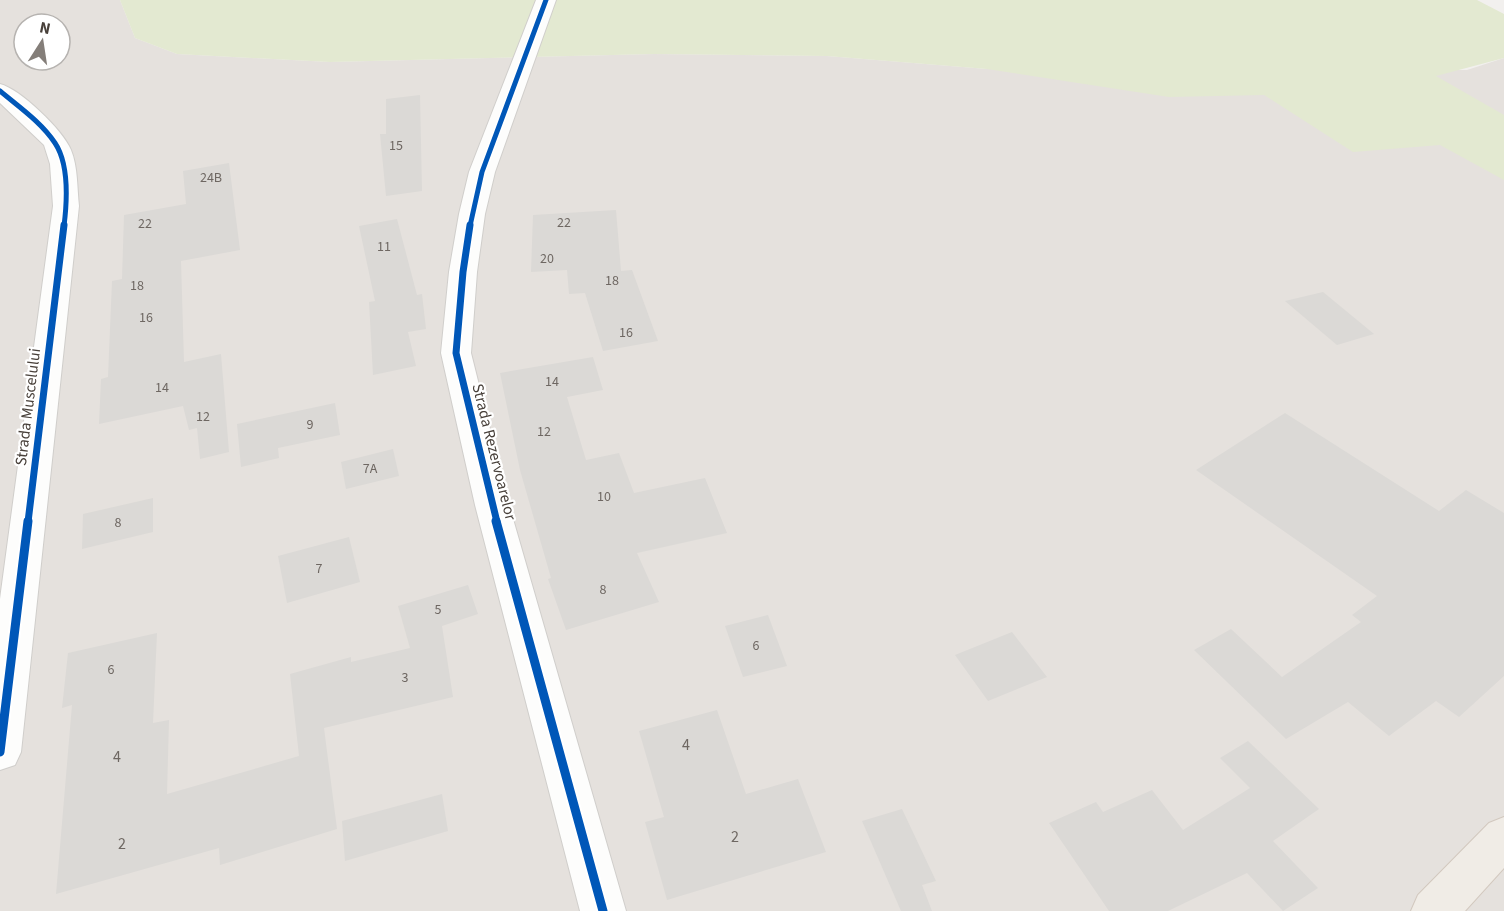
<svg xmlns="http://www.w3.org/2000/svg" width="1504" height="911" viewBox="0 0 1504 911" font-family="'Source Sans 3',sans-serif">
	<rect width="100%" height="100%" fill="#f2f0ee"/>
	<path fill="#e5e1dd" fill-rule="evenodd" d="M 0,0 L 120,0 L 135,38 L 177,54 L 330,62 L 654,54 L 827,56 L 987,69 L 1467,70 L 1504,58 L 1504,911 L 0,911 ZM 24,24 L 60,24 L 60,60 L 24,60 Z"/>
	<polygon fill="#e3e9d1" points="120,0 1477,0 1504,14 1504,58 1436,76 1504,115 1504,180 1440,145 1353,152 1264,95 1169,97 987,69 827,56 654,54 330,62 177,54 135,38"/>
	<g fill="#dbd9d6">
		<polygon points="420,95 422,191 386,196 380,134 386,134 386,99"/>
		<polygon points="229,163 240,250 181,261 184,362 221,354 229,452 200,459 197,428 189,430 183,406 99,424 101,379 108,377 112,281 122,279 124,215 186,204 183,171"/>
		<polygon points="616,210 621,271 632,270 658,341 603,351 585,293 569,294 567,270 531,272 533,215"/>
		<polygon points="397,219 417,295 422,294 426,329 408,332 416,366 373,375 369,302 375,301 359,226"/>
		<polygon points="1323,292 1374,334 1337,345 1285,301"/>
		<polygon points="593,357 603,390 567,397 586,460 619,453 634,493 705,478 727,533 637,553 659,602 566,630 548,579 551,578 520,470 500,373"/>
		<polygon points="335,403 340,435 278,448 279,458 241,467 237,424"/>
		<polygon points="1285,413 1439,511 1466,490 1504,513 1504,676 1459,717 1436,701 1389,736 1348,702 1286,739 1194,650 1231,629 1282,677 1361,622 1352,615 1377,596 1196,470"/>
		<polygon points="393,449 399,476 346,489 341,462"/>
		<polygon points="153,498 153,532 82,549 83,514"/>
		<polygon points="349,537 360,582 287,603 278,556"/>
		<polygon points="468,585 478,614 442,626 453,697 324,728 337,829 220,865 219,848 56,894 72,705 62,708 68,653 157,633 153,723 169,720 167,794 299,756 290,674 351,657 351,662 410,648 398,606"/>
		<polygon points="768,615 787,666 743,677 725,626"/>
		<polygon points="1012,632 1047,677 988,701 955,655"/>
		<polygon points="717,710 746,794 798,779 826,852 667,900 645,822 664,817 639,731"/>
		<polygon points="1248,741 1319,809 1273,841 1318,888 1283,911 1247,873 1168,911 1109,911 1049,823 1096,802 1103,812 1152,790 1183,830 1250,788 1220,758"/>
		<polygon points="442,794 448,831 345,861 342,821"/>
		<polygon points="902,809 936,881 922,885 932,911 901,911 862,821"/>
	</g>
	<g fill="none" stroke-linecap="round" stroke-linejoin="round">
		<defs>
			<g id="minor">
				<polygon points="536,0 556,0 495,172 485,214 477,272 471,353 509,505 626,911 580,911 475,505 441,353 449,272 459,214 469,172"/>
				<path d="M 0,84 C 20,89 63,130 71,150 C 78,167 77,188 79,206 L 21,752 L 15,765 L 0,770 L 0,599 L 53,206 L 50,164 L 44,145 L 0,103 Z"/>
			</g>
			<polygon id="major" points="1504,817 1504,868 1465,911 1411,911 1418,895 1489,823"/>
		</defs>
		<use href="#minor" stroke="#d0cecb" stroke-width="2"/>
		<use href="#major" stroke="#d2c8be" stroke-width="2"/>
		<use href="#minor" fill="#fdfdfc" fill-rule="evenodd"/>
		<use href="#major" fill="#f0ece6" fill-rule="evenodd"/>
		<defs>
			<g id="cycleway-far2">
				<path d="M 0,91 C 19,107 41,122 55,143 C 69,164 67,202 64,226"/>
				<polyline points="470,226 482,172 546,0"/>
			</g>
			<g id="cycleway-far1">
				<polyline points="470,225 463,272 456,353 497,522"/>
				<polyline points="28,522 64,225"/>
			</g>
			<g id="cycleway">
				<polyline points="496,521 603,911"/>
				<polyline points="0,752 28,521"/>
			</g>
		</defs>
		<use href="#cycleway-far2" stroke="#fff" stroke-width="8"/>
		<use href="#cycleway-far1" stroke="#fff" stroke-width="10"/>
		<use href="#cycleway" stroke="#fff" stroke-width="13"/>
		<use href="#cycleway-far2" stroke="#0057b8" stroke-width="5"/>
		<use href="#cycleway-far1" stroke="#0057b8" stroke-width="7"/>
		<use href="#cycleway" stroke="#0057b8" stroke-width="9"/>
	</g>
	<g text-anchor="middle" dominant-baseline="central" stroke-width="4.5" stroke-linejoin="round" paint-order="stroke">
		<g font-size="14" fill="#6e6762">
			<text x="396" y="146">15</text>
			<text x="211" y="178">24B</text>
			<text x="564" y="223">22</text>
			<text x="145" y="224">22</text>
			<text x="384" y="247">11</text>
			<text x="547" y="259">20</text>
			<text x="612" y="281">18</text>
			<text x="137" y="286">18</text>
			<text x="146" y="318">16</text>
			<text x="626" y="333">16</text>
			<text x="552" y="382">14</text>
			<text x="162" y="388">14</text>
			<text x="203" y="417">12</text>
			<text x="310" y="425">9</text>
			<text x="544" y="432">12</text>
			<text x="370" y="469">7A</text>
			<text x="604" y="497">10</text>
			<text x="118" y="523">8</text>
			<text x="319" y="569">7</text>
			<text x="603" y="590">8</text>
			<text x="438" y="610">5</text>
			<text x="756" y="646">6</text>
			<text x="111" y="670">6</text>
			<text x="405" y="678">3</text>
		</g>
		<g font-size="16" fill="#48403a" stroke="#fff">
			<text transform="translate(28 407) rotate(-83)">Strada Muscelului</text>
			<text transform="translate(494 452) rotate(76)">Strada Rezervoarelor</text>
		</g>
		<g font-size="16" fill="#6e6762">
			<text x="686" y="745">4</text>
			<text x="117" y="757">4</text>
			<text x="735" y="837">2</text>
			<text x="122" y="844">2</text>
		</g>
	</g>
	<g transform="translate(42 42) rotate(12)"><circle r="28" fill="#ffffff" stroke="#b6b3b0" stroke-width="1.5"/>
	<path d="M0-4.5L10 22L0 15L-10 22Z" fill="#847e79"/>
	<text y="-9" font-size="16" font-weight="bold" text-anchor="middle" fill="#48403a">N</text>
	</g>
</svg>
